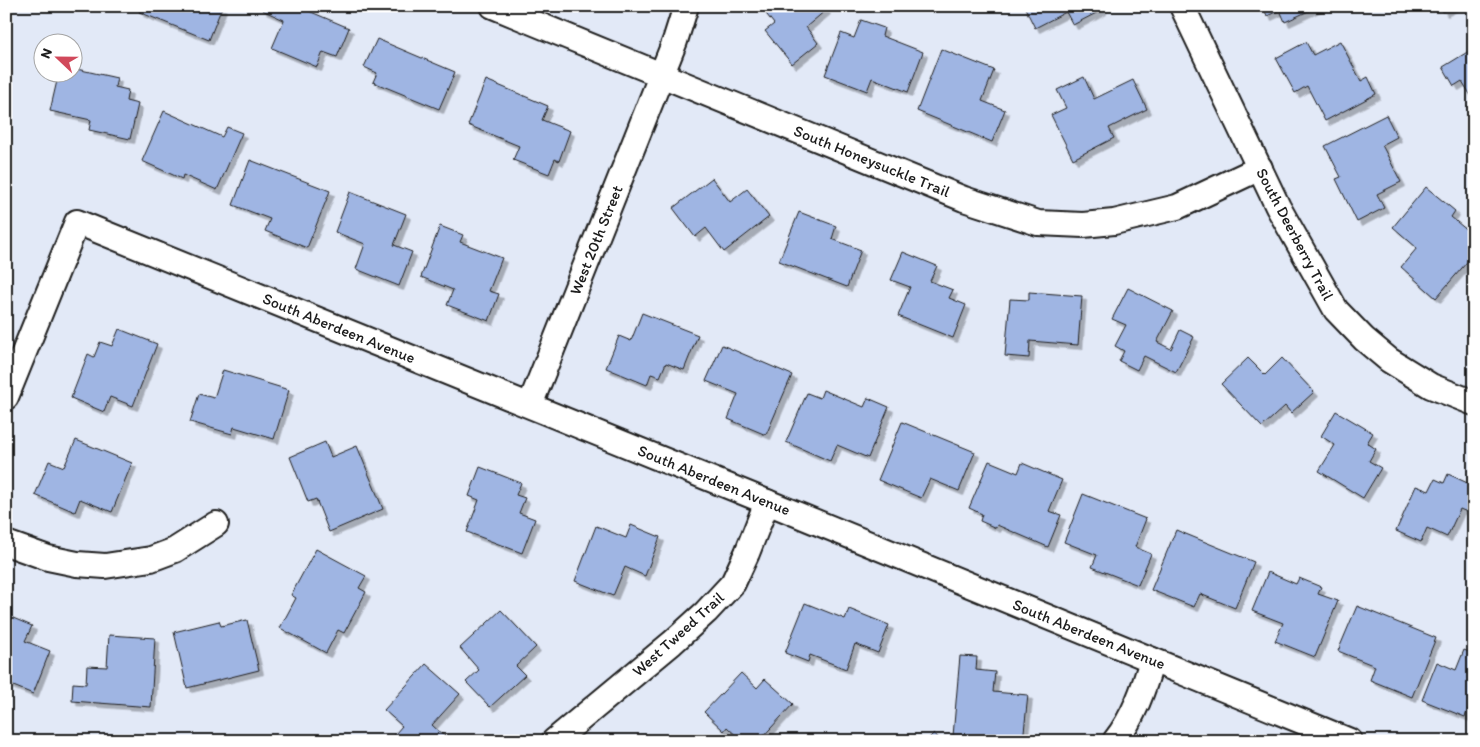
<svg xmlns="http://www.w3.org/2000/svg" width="1480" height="747" viewBox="0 0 1480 747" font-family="Itim,sans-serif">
	<defs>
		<filter id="shadow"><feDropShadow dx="4.5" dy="4.5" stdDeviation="0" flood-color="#0004"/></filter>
	</defs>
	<rect width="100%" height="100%" fill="#e2e9f7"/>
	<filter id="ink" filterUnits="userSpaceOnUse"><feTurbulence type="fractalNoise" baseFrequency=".02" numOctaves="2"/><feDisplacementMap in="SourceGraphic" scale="10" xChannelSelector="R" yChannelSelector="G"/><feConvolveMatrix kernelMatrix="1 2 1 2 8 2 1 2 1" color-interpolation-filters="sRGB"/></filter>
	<g filter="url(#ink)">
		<g fill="#9fb5e3" stroke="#1c1c1c" filter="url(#shadow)">
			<polygon points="141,6 220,6 222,7 209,40 139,12"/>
			<polygon points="264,6 297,6 349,28 337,57 323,52 317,67 272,48 284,20 262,10"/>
			<polygon points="760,6 823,6 826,10 806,27 818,43 792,64 765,31 774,24"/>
			<polygon points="1024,6 1101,6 1102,10 1073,25 1066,12 1035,28"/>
			<polygon points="1263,6 1319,6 1285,22 1280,10 1267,16"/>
			<polygon points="1440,6 1454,6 1443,12"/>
			<polygon points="861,20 884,28 882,36 923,52 908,92 872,78 867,91 825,75 841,33 854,38"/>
			<polygon points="377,39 455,72 439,109 373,82 377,73 364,67"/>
			<polygon points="1340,41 1361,81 1368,77 1376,94 1325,121 1307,86 1295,93 1276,58 1306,42 1313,55"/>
			<polygon points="1474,48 1474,101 1462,81 1454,86 1443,67"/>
			<polygon points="941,49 994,70 982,101 1005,110 992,142 917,111"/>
			<polygon points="72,68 117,78 115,87 128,90 126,101 138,104 130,139 89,130 91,120 50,111 59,72 72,72"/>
			<polygon points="1084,77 1094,99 1133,80 1147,109 1109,128 1114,138 1073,159 1051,115 1066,108 1057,90"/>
			<polygon points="486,80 548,106 542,120 570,131 559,161 555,159 549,174 513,160 519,146 468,125"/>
			<polygon points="164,111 222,137 227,127 242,133 217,190 183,175 182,179 142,161"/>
			<polygon points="1386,115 1397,137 1382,145 1401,182 1377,194 1384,208 1357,222 1336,179 1341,177 1325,146"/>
			<polygon points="250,160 330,191 307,248 265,231 270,219 233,205"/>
			<polygon points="712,178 730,202 747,189 769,217 724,252 706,228 695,237 673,208"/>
			<polygon points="1426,187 1455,211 1451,217 1474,236 1474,254 1436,298 1401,267 1417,248 1393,227"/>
			<polygon points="350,192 406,214 394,245 412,252 399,286 356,269 365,244 335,232"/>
			<polygon points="799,212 836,226 832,239 861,250 847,287 779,261"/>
			<polygon points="440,226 463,235 460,242 502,258 489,291 499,294 489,321 447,305 453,290 421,277"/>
			<polygon points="903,252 937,266 930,281 953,290 949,298 966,305 953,338 898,316 910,287 891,280"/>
			<polygon points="1128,288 1173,311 1157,342 1171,349 1180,330 1194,337 1176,372 1144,356 1137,370 1119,361 1124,351 1115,346 1126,325 1112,319"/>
			<polygon points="1029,292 1082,296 1078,345 1030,341 1029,358 1005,356 1010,299 1029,300"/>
			<polygon points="642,313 698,335 684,370 666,363 660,377 651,374 647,385 606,368 619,336 631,341"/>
			<polygon points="119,329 157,344 133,406 110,397 104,412 71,398 88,354 94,357 100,342 112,346"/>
			<polygon points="722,345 792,375 766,435 728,419 738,394 706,381"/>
			<polygon points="1248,358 1265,375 1282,358 1314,392 1291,413 1285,406 1262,427 1221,384"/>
			<polygon points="223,370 289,390 274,439 234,427 232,434 190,422 199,394 214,398"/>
			<polygon points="823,390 864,407 868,398 889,407 868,458 837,445 830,461 786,442 807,393 820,398"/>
			<polygon points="1336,411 1373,433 1367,443 1376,449 1369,461 1381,468 1363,498 1319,471 1335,445 1321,436"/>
			<polygon points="902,422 975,452 959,491 930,479 921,498 878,480"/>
			<polygon points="76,440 132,463 112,512 80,499 75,512 35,495 49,461 64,467"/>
			<polygon points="325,442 331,457 357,446 383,509 329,532 316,499 308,502 290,457"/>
			<polygon points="989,461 1018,473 1022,463 1062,480 1049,511 1061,515 1048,547 997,525 996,528 980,521 982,514 969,508"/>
			<polygon points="480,467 521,483 516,495 525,498 519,513 535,519 522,553 467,532 479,500 469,496"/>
			<polygon points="1448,474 1474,486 1474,515 1460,509 1447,537 1427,528 1421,542 1396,531 1416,486 1429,491 1435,479 1444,483"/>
			<polygon points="1083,494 1146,519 1135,547 1151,554 1138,585 1092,567 1097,555 1064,542"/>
			<polygon points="631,525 660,537 645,576 625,567 613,596 575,581 596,526 626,538"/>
			<polygon points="1176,530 1254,562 1235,608 1200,594 1194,607 1151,590"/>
			<polygon points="316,549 366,576 359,588 366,592 344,633 338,630 326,653 280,628 296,598 291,595"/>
			<polygon points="1268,572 1296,584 1299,578 1321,587 1318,594 1338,601 1315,657 1275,641 1283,623 1252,611"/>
			<polygon points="805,603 845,619 849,609 889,625 878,653 855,644 846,669 810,655 808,662 785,653"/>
			<polygon points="1357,606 1436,638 1412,697 1370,680 1375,666 1338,651"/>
			<polygon points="501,610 536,647 516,666 525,675 490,707 466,682 479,670 460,648"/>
			<polygon points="6,615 32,626 25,641 50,651 33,694 6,683"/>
			<polygon points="247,620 259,670 187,688 174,632 219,621 221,626"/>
			<polygon points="109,635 155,638 151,707 72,701 73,683 86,684 87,666 107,667"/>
			<polygon points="1464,650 1474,654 1474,706 1470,704 1465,717 1422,700 1437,662 1456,670"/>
			<polygon points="960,656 977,657 976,670 995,672 993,692 1028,695 1023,741 1002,741 953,736"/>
			<polygon points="426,664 460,694 432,725 446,738 443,741 389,741 402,726 384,710"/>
			<polygon points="741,673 757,688 765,679 793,704 759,741 742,741 727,727 724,731 704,712"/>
			<polygon points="934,733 941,741 926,741"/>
		</g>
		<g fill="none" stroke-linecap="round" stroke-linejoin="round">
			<defs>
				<g id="minor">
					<polyline points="493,6 964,199 1038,223 1083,225 1114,222 1177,207 1260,168"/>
					<polyline points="1182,6 1278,207 1336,310 1364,339 1389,360 1431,386 1474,403"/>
					<polyline points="6,397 77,222 767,502 1350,741"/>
					<polyline points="530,405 675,41 686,6"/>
					<polyline points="6,543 48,558 77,564 105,566 151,559 175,550 216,524"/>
					<polyline points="554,741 672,643 706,612 733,583 747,553 767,502"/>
					<path d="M 1115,741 C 1134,717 1144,688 1152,660"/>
				</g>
			</defs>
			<use href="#minor" stroke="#1c1c1c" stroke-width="28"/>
			<use href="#minor" stroke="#fff" stroke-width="24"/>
		</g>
	</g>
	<g text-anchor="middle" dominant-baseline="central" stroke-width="4" stroke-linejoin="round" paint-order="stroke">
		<g font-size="16" fill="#1c1c1c" stroke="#fff">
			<text transform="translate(872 161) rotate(22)">South Honeysuckle Trail</text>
			<text transform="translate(1295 234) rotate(62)">South Deerberry Trail</text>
			<text transform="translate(596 240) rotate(-68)">West 20th Street</text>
			<text transform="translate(339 328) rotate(22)">South Aberdeen Avenue</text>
			<text transform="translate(714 480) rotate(22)">South Aberdeen Avenue</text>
			<text transform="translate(678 634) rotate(-42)">West Tweed Trail</text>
			<text transform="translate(1089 634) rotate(22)">South Aberdeen Avenue</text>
		</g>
	</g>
	<rect width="1480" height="747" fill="none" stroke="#fff" stroke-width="25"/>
	<rect x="12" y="12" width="1455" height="722" fill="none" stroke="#1c1c1c" stroke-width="2" filter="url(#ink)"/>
	<g transform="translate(58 58) rotate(292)"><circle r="24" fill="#ffffff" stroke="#a4a4a4"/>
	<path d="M0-4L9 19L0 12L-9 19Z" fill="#d1495b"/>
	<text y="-8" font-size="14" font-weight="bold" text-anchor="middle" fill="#1c1c1c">N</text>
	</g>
</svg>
